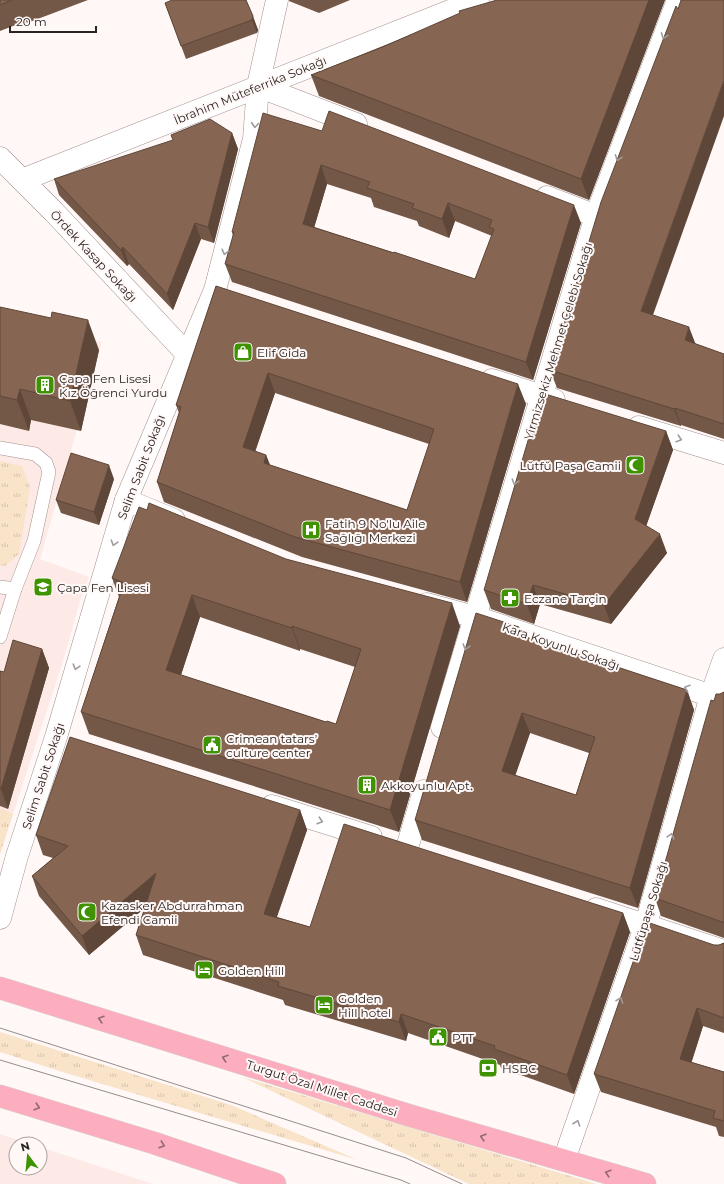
<svg xmlns="http://www.w3.org/2000/svg" width="724" height="1184" viewBox="0 0 724 1184" font-family="Montserrat,sans-serif">
	<defs>
		<pattern id="grass-tufts" width="24" height="20" patternUnits="userSpaceOnUse"><rect width="24" height="20" fill="#f9e3c9"/><path d="M3 7l-1-3M5 7V3M7 7l1-3M15 17l-1-3M17 17v-4M19 17l1-3" fill="none" stroke="#d6c3ac"/></pattern>
	</defs>
	<rect width="100%" height="100%" fill="#fff8f7"/>
	<g fill="#fde9e5">
		<polygon points="0,319 102,342 40,559 89,577 81,598 63,661 0,854"/>
		<polygon points="0,1134 31,1144 16,1144 16,1168 40,1168 40,1147 153,1184 0,1184"/>
	</g>
	<g fill="url(#grass-tufts)">
		<polygon points="0,461 22,466 30,487 19,554 5,566 0,565"/>
		<polygon points="1,808 13,814 0,854 0,812"/>
		<polygon points="0,1032 231,1105 358,1160 69,1074 0,1052"/>
		<polygon points="242,1077 597,1184 469,1184"/>
	</g>
	<g fill="none" stroke-linecap="round" stroke-linejoin="round">
		<defs>
			<g id="lane">
				<polyline points="0,448 35,454 46,463 49,472 34,541 15,589 0,637"/>
				<polyline points="0,587 15,589"/>
			</g>
			<g id="street">
				<polyline points="258,86 356,124"/>
				<polyline points="0,158 54,212 187,354"/>
				<polyline points="22,180 478,0"/>
				<polyline points="547,197 596,216"/>
				<polyline points="492,380 554,400"/>
				<polyline points="639,427 724,453"/>
				<polyline points="126,500 174,520"/>
				<polyline points="427,604 475,617 724,700"/>
				<polyline points="442,727 596,216 678,0"/>
				<polyline points="272,806 371,837"/>
				<polyline points="407,848 424,791"/>
				<polyline points="596,909 724,951"/>
				<polyline points="0,918 17,856 56,737 126,500 215,290 254,139 258,86 277,0"/>
				<polyline points="564,1160 646,924 711,696 724,659"/>
			</g>
			<g id="primary">
				<polyline points="0,988 408,1115 645,1184"/>
				<polyline points="0,1096 154,1143 275,1184"/>
			</g>
		</defs>
		<use href="#lane" stroke="#a1918e" stroke-width="14"/>
		<use href="#street" stroke="#a1918e" stroke-width="23"/>
		<use href="#primary" stroke="#d4d3d3" stroke-width="23"/>
		<use href="#lane" stroke="#fff" stroke-width="13"/>
		<use href="#street" stroke="#fff" stroke-width="22"/>
		<use href="#primary" stroke="#fcaebe" stroke-width="22"/>
		<g stroke="#938d8b" stroke-width="1">
			<polyline points="0,1028 406,1158 462,1184"/>
			<polyline points="0,1060 401,1180 410,1184"/>
		</g>
	</g>
	<g fill="#735747" fill-rule="evenodd">
		<polygon points="0,0 88,0 27,23 26,21 0,31"/>
		<polygon points="246,0 258,30 257,33 186,59 165,3"/>
		<polygon points="289,0 350,0 319,13 289,1"/>
		<polygon points="497,0 665,0 589,200 319,96 311,75"/>
		<path d="M 322,131 L 581,223 L 533,380 L 232,282 L 225,264 L 233,236 L 232,232 ZM 327,184 L 371,198 L 374,207 L 417,221 L 419,226 L 449,238 L 455,221 L 492,236 L 475,279 L 314,227 Z"/>
		<polygon points="232,133 238,149 214,243 201,239 173,310 129,264 127,266 59,195 54,179"/>
		<path d="M 216,286 L 526,404 L 467,602 L 302,557 L 164,502 L 157,482 L 179,413 L 176,405 ZM 275,393 L 429,444 L 407,510 L 270,465 L 266,455 L 255,451 Z"/>
		<polygon points="0,307 99,350 81,431 31,420 29,431 0,424"/>
		<polygon points="696,344 724,354 724,439 681,425 681,426 557,388 550,370"/>
		<polygon points="666,431 673,450 646,526 667,553 611,624 540,604 534,624 491,609 484,590"/>
		<polygon points="114,479 99,525 61,513 56,500"/>
		<path d="M 286,559 L 460,626 L 399,832 L 89,734 L 81,712 L 119,597 L 112,578 ZM 200,617 L 300,651 L 300,649 L 355,667 L 336,724 L 326,722 L 181,675 Z"/>
		<path d="M 522,636 L 687,690 L 694,710 L 638,908 L 422,840 L 415,820 ZM 530,733 L 589,753 L 576,795 L 515,775 Z"/>
		<polygon points="42,649 49,668 8,809 0,806 0,671 4,672"/>
		<polygon points="724,692 724,938 661,916 655,898 714,701 720,694"/>
		<polygon points="300,810 307,830 277,917 310,927 623,913 630,932 574,1094 501,1068 500,1065 408,1033 406,1041 285,1005 283,1000 143,955 136,935 145,908 89,955 39,896 32,876 53,858 43,855 36,835"/>
		<polygon points="724,943 724,1033 703,1026 691,1062 724,1072 724,1137 719,1136 716,1127 601,1092 594,1074 714,945 719,945"/>
	</g>
	<g fill="#5e4739">
		<polygon points="649,0 665,0 589,200 581,179"/>
		<polygon points="253,16 258,30 257,33 252,20"/>
		<polygon points="724,80 724,116 648,329 641,311"/>
		<polygon points="232,133 238,149 214,243 208,227"/>
		<polygon points="321,165 327,184 310,242 303,224"/>
		<polygon points="448,203 455,221 449,238 442,219"/>
		<polygon points="574,205 581,223 533,380 526,362"/>
		<polygon points="195,223 201,239 173,310 167,294"/>
		<polygon points="123,247 129,264 127,266 121,250"/>
		<polygon points="88,320 99,350 81,431 70,401"/>
		<polygon points="689,327 696,345 685,340"/>
		<polygon points="268,373 275,393 250,467 243,447"/>
		<polygon points="518,384 526,404 467,602 460,582"/>
		<polygon points="20,389 31,420 29,431 17,400"/>
		<polygon points="675,408 681,425 681,426 674,409"/>
		<polygon points="666,431 673,450 642,538 635,519"/>
		<polygon points="266,455 274,475 264,463"/>
		<polygon points="109,465 114,479 99,525 94,512"/>
		<polygon points="660,534 667,553 611,624 604,605"/>
		<polygon points="533,585 540,604 534,624 527,604"/>
		<polygon points="192,595 200,617 175,693 166,670"/>
		<polygon points="452,603 460,626 399,832 390,810"/>
		<polygon points="292,626 300,649 300,651 292,628"/>
		<polygon points="519,627 526,647 517,634"/>
		<polygon points="42,649 49,668 8,809 1,789"/>
		<polygon points="687,690 694,710 638,908 630,888"/>
		<polygon points="522,713 530,733 510,791 502,771"/>
		<polygon points="300,810 307,830 271,933 264,914"/>
		<polygon points="156,873 163,892 89,955 82,936"/>
		<polygon points="623,913 630,932 574,1094 567,1075"/>
		<polygon points="697,1008 703,1026 687,1077 680,1059"/>
		<polygon points="401,1014 408,1033 406,1041 399,1022"/>
	</g>
	<g fill="#866552" stroke="#5e4739" fill-rule="evenodd">
		<polygon points="0,0 12,0 0,5"/>
		<polygon points="172,0 246,0 253,16 252,20 181,46 165,3"/>
		<polygon points="497,0 649,0 581,179 311,75 385,46 460,13 459,11"/>
		<polygon points="681,0 724,0 724,80 641,311 689,327 685,340 724,354 724,424 675,408 674,409 550,370 601,202 676,6 678,9"/>
		<path d="M 329,111 L 574,205 L 526,362 L 225,264 L 234,232 L 232,232 L 263,113 L 322,131 ZM 321,165 L 370,182 L 367,188 L 414,204 L 412,208 L 442,219 L 448,203 L 492,220 L 489,227 L 494,229 L 475,279 L 394,252 L 394,253 L 303,224 Z"/>
		<polygon points="210,119 232,133 208,227 195,223 167,294 123,247 121,250 54,179 173,140 171,135"/>
		<path d="M 216,286 L 518,384 L 460,582 L 295,537 L 157,482 L 181,407 L 176,405 ZM 268,373 L 434,429 L 407,510 L 264,463 L 266,455 L 243,447 Z"/>
		<polygon points="0,307 51,318 52,312 88,320 70,401 20,389 17,400 0,396"/>
		<polygon points="542,393 666,431 635,519 660,534 604,605 533,585 527,604 484,590"/>
		<polygon points="71,453 109,465 94,512 56,500"/>
		<path d="M 149,503 L 286,559 L 452,603 L 390,810 L 81,712 L 124,583 L 112,578 L 139,507 L 147,510 ZM 192,595 L 292,628 L 292,626 L 361,649 L 336,724 L 327,721 L 326,722 L 166,670 Z"/>
		<path d="M 476,613 L 519,627 L 517,634 L 687,690 L 630,888 L 415,820 ZM 522,713 L 595,737 L 576,795 L 502,771 Z"/>
		<polygon points="13,640 42,649 1,789 0,789 0,671 4,672"/>
		<polygon points="724,692 724,923 722,922 655,898 711,700 714,701 716,694 720,694"/>
		<polygon points="70,737 300,810 264,914 310,927 344,824 623,913 567,1075 494,1049 495,1046 401,1014 399,1022 278,986 279,982 136,935 156,873 82,936 32,876 68,846 36,835"/>
		<polygon points="647,922 714,945 719,945 724,943 724,1018 697,1008 680,1059 724,1072 724,1121 713,1118 715,1111 594,1074"/>
	</g>
	<defs><path id="oneway-chevron" d="M-2-3.5L2.5 0L-2 3.5" fill="none" stroke-width="1.6" stroke-linecap="round" stroke-linejoin="round"/></defs>
	<g stroke="#9f9c9c">
		<use href="#oneway-chevron" transform="translate(664 36) rotate(111)"/>
		<use href="#oneway-chevron" transform="translate(255 125) rotate(95)"/>
		<use href="#oneway-chevron" transform="translate(618 158) rotate(111)"/>
		<use href="#oneway-chevron" transform="translate(225 252) rotate(104)"/>
		<use href="#oneway-chevron" transform="translate(679 439) rotate(17)"/>
		<use href="#oneway-chevron" transform="translate(515 482) rotate(107)"/>
		<use href="#oneway-chevron" transform="translate(114 543) rotate(107)"/>
		<use href="#oneway-chevron" transform="translate(466 647) rotate(106)"/>
		<use href="#oneway-chevron" transform="translate(76 667) rotate(107)"/>
		<use href="#oneway-chevron" transform="translate(687 688) rotate(-161)"/>
		<use href="#oneway-chevron" transform="translate(320 821) rotate(18)"/>
		<use href="#oneway-chevron" transform="translate(671 836) rotate(-74)"/>
		<use href="#oneway-chevron" transform="translate(620 1000) rotate(-71)"/>
		<use href="#oneway-chevron" transform="translate(577 1123) rotate(-71)"/>
	</g>
	<g stroke="#936970">
		<use href="#oneway-chevron" transform="translate(101 1019) rotate(-163)"/>
		<use href="#oneway-chevron" transform="translate(225 1058) rotate(-162)"/>
		<use href="#oneway-chevron" transform="translate(37 1107) rotate(17)"/>
		<use href="#oneway-chevron" transform="translate(483 1137) rotate(-164)"/>
		<use href="#oneway-chevron" transform="translate(162 1145) rotate(19)"/>
		<use href="#oneway-chevron" transform="translate(608 1173) rotate(-163)"/>
	</g>
	<defs>
		<symbol id="shop-square" viewBox="-11 -11 22 22"><rect x="-9" y="-9" width="18" height="18" rx="4" fill="#3f9300" stroke="#fff8f7"/><path d="M-5-2.5h2.3a2.7 3.5 0 0 1 5.4 0H5L5.5 6h-11ZM-1.5-2.5h3a1.5 2.3 0 0 0-3 0Z" fill="#fff"/></symbol>
		<symbol id="building-square" viewBox="-11 -11 22 22"><rect x="-9" y="-9" width="18" height="18" rx="4" fill="#3f9300" stroke="#fff8f7"/><path d="M-4-6H4V6H1V3H-1V6H-4ZM-2.5-4.3h1.7v1.8h-1.7ZM.8-4.3h1.7v1.8H.8ZM-2.5-1h1.7V.8h-1.7ZM.8-1h1.7V.8H.8Z" fill="#fff"/></symbol>
		<symbol id="mosque-square" viewBox="-11 -11 22 22"><rect x="-9" y="-9" width="18" height="18" rx="4" fill="#3f9300" stroke="#fff8f7"/><path d="M3.5-4.9A6 6 0 1 0 3.5 4.9A5 5 0 1 1 3.5-4.9Z" fill="#fff"/></symbol>
		<symbol id="hospital-square" viewBox="-11 -11 22 22"><rect x="-9" y="-9" width="18" height="18" rx="4" fill="#3f9300" stroke="#fff8f7"/><path d="M-5-5h3v3.5h4V-5h3V5h-3V1.5h-4V5h-3Z" fill="#fff"/></symbol>
		<symbol id="school-square" viewBox="-11 -11 22 22"><rect x="-9" y="-9" width="18" height="18" rx="4" fill="#3f9300" stroke="#fff8f7"/><path d="M0-5L7-2L0 1L-7-2ZM-4 1L0 2.5L4 1V4Q0 6-4 4Z" fill="#fff"/></symbol>
		<symbol id="pharmacy-square" viewBox="-11 -11 22 22"><rect x="-9" y="-9" width="18" height="18" rx="4" fill="#3f9300" stroke="#fff8f7"/><path d="M-2-6h4v4h4v4h-4v4h-4v-4h-4v-4h4Z" fill="#fff"/></symbol>
		<symbol id="civic-square" viewBox="-11 -11 22 22"><rect x="-9" y="-9" width="18" height="18" rx="4" fill="#3f9300" stroke="#fff8f7"/><path d="M-.6-6.5H3V-4.5H.6V-3L4-1V1h2V6H-6V1h2V-1L-.6-3ZM-1.2 2.5V6h2.4V2.5Z" fill="#fff"/></symbol>
		<symbol id="hotel-square" viewBox="-11 -11 22 22"><rect x="-9" y="-9" width="18" height="18" rx="4" fill="#3f9300" stroke="#fff8f7"/><path d="M-6-4.5h1.5V1H6V5H4.5V3h-9V5H-6ZM-4 0a1.8 1.8 0 1 1 3.6 0ZM.5 0V-2.5h3Q6-2.5 6 0Z" fill="#fff"/></symbol>
		<symbol id="bank-square" viewBox="-11 -11 22 22"><rect x="-9" y="-9" width="18" height="18" rx="4" fill="#3f9300" stroke="#fff8f7"/><path d="M-6-4H6V4H-6ZM0-2.3a2.3 2.3 0 1 0 0 4.6a2.3 2.3 0 1 0 0-4.6Z" fill="#fff"/></symbol>
	</defs>
	<g fill-rule="evenodd">
		<use href="#shop-square" x="232" y="341" width="22" height="22"/>
		<use href="#building-square" x="34" y="374" width="22" height="22"/>
		<use href="#mosque-square" x="624" y="454" width="22" height="22"/>
		<use href="#hospital-square" x="300" y="519" width="22" height="22"/>
		<use href="#school-square" x="32" y="576" width="22" height="22"/>
		<use href="#pharmacy-square" x="499" y="587" width="22" height="22"/>
		<use href="#civic-square" x="201" y="734" width="22" height="22"/>
		<use href="#building-square" x="356" y="774" width="22" height="22"/>
		<use href="#mosque-square" x="76" y="901" width="22" height="22"/>
		<use href="#hotel-square" x="193" y="959" width="22" height="22"/>
		<use href="#hotel-square" x="313" y="994" width="22" height="22"/>
		<use href="#civic-square" x="427" y="1026" width="22" height="22"/>
		<use href="#bank-square" x="477" y="1057" width="22" height="22"/>
	</g>
	<g text-anchor="middle" dominant-baseline="central" stroke-width="4" stroke-linejoin="round" paint-order="stroke">
		<g font-size="12" fill="#2a2422" stroke="#fff8f7">
			<text transform="translate(250 90) rotate(-22)">İbrahim Müteferrika Sokağı</text>
			<text transform="translate(94 256) rotate(47)">Ördek Kasap Sokağı</text>
			<text transform="translate(558 341) rotate(-73)">Yirmizsekiz Mehmet Çelebi Sokağı</text>
			<text transform="translate(141 467) rotate(-69)">Selim Sabit Sokağı</text>
			<text transform="translate(561 646) rotate(19)">Kara Koyunlu Sokağı</text>
			<text transform="translate(43 776) rotate(-72)">Selim Sabit Sokağı</text>
			<text transform="translate(648 911) rotate(-73)">Lütfüpaşa Sokağı</text>
			<text transform="translate(322 1088) rotate(18)">Turgut Özal Millet Caddesi</text>
		</g>
		<g font-size="12" fill="#2a2422" stroke="#fff8f7" text-anchor="start">
			<text x="257" y="352">Elif Gida</text>
			<text x="59" y="378">Çapa Fen Lisesi<tspan x="59" dy="14">Kız Öğrenci Yurdu</tspan></text>
			<text x="621" y="465" text-anchor="end">Lütfü Paşa Camii</text>
			<text x="325" y="523">Fatih 9 No'lu Aile<tspan x="325" dy="14">Sağlığı Merkezi</tspan></text>
			<text x="57" y="587">Çapa Fen Lisesi</text>
			<text x="524" y="598">Eczane Tarçin</text>
			<text x="226" y="738">Crimean tatars’<tspan x="226" dy="14">culture center</tspan></text>
			<text x="381" y="785">Akkoyunlu Apt.</text>
			<text x="101" y="905">Kazasker Abdurrahman<tspan x="101" dy="14">Efendi Camii</tspan></text>
			<text x="218" y="970">Golden Hill</text>
			<text x="338" y="998">Golden<tspan x="338" dy="14">Hill hotel</tspan></text>
			<text x="452" y="1037">PTT</text>
			<text x="502" y="1068">HSBC</text>
		</g>
	</g>
	<g transform="translate(28 1156) rotate(344)"><circle r="19" fill="#fff8f7" stroke="#aaa3a2"/>
	<path d="M0-3L7 15L0 10L-7 15Z" fill="#3f9300"/>
	<text y="-6" font-size="11" font-weight="bold" text-anchor="middle" fill="#2a2422">N</text>
	</g>
	<path d="M10 26v6h86v-6" fill="none" stroke="#2a2422" stroke-width="2"/>
	<text x="16" y="26" font-size="12" fill="#2a2422" stroke="#fff8f7" stroke-width="3" paint-order="stroke">20 m</text>
</svg>
